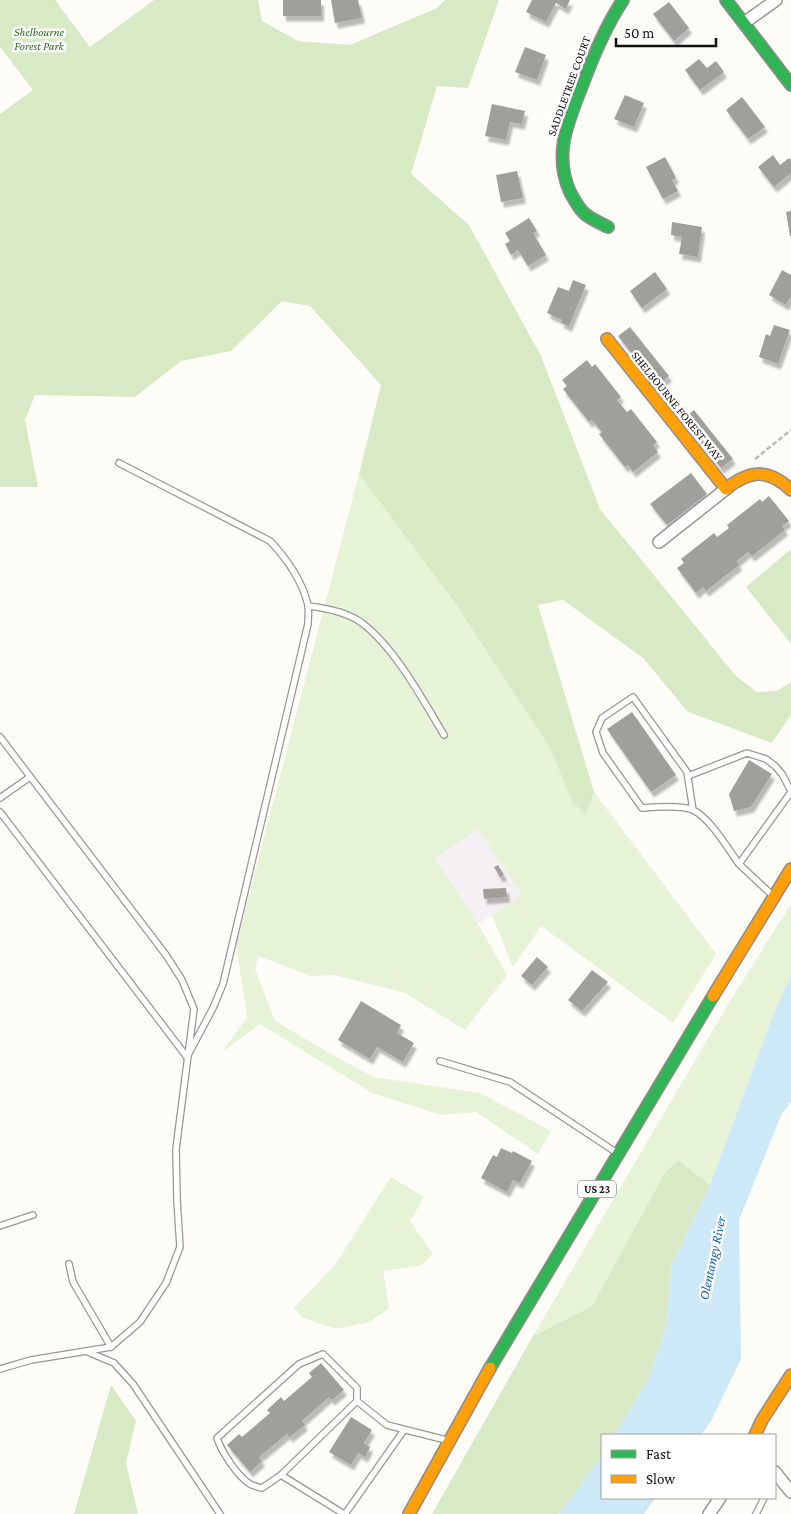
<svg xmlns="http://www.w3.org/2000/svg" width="791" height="1514" viewBox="0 0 791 1514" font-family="'Crimson Pro',serif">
	<defs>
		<filter id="shadow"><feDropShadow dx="3" dy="5.5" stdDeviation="1" flood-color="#0004"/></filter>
	</defs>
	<rect width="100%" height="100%" fill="#fdfcf7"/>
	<polygon fill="#f5f0f3" points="478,829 522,895 478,924 435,858"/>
	<g fill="#e7f3d7">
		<polygon points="359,474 453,600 550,748 572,802 586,815 594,792 716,954 673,1023 541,926 513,967 492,915 522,895 478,829 435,858 478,924 507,975 465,1030 405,993 334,975 311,976 258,956 255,969 275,1021 338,1058 374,1077 480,1093 551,1131 538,1154 476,1112 441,1115 372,1093 260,1024 222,1052 247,1017 236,945"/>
		<polygon points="791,904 791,975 773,1015 710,1185 678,1160 665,1172 592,1306 533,1336 730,1001"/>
		<polygon points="391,1177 424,1197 410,1221 433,1254 422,1265 383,1271 389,1308 370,1322 336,1329 303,1318 294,1308 335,1265"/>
	</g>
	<g fill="#d8eac5">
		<polygon points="0,0 55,0 90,47 154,0 258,0 262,21 298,41 350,45 437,8 445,0 499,0 468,88 437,86 411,174 469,225 541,356 600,509 736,676 757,692 777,691 791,682 791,715 772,743 688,712 643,658 563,600 538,605 594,792 586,815 572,802 550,748 453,600 359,474 381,385 310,306 282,301 231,351 181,361 135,397 35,395 25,420 38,487 0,487 0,114 33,90 0,47"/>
		<polygon points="791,549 791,644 746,587"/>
		<polygon points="678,1160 710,1185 672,1265 666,1327 649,1377 615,1435 602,1435 602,1456 559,1514 432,1514 533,1336 592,1306 665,1172"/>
		<polygon points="111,1385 136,1421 126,1463 138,1514 74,1514"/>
	</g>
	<g fill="#cde8f7">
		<polygon points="791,975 791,1102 782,1113 739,1220 741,1359 711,1421 701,1435 615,1435 649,1377 666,1327 672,1265 710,1185 773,1015"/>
		<polygon points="602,1456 602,1498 655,1498 644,1514 559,1514"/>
	</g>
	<g fill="#a19f9c" filter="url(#shadow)">
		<rect x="283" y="0" width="38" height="16"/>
		<polygon points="331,0 358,0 362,18 335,23"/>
		<polygon points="532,0 570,0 566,9 556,3 546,22 526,12"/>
		<polygon points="669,2 689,28 674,41 653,14"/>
		<polygon points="525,47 546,55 537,80 515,72"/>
		<polygon points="699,59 707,68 716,61 724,72 700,90 685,70"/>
		<polygon points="625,95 644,103 634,127 614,119"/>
		<polygon points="742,97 765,127 748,139 726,110"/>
		<polygon points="492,104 525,111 522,124 510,122 506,140 485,136"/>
		<polygon points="773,155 780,165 789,158 791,160 791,173 774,187 758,167"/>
		<polygon points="665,157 676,178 672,180 678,191 663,199 646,167"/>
		<polygon points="517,171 523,198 501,202 496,175"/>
		<polygon points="791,211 791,236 790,236 786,212"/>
		<polygon points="529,218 537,231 533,233 546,255 528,266 518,250 511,255 505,244 510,241 505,233"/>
		<polygon points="672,222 702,227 698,257 679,254 682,237 671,235"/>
		<polygon points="782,270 791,275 791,296 786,305 769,295"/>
		<polygon points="655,272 667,289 642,308 630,291"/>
		<polygon points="573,280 586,285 569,326 561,323 562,320 547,313 558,287 569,291"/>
		<polygon points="774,325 790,330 778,364 759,357 766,334 770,336"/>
		<polygon points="630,327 669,376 657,386 618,336"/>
		<polygon points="587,360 592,367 595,364 621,397 617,400 627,412 631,409 657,442 653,445 658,452 633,472 628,465 625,467 599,434 602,432 592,420 589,422 563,389 567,386 562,380"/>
		<polygon points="694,410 733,459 721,468 683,419"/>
		<polygon points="691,473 707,494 667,525 650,504"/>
		<polygon points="769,496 789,521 782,526 785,530 752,556 748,552 737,561 739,565 706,591 703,587 696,593 677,568 684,563 681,559 714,533 717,537 729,528 727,525 760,499 762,502"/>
		<polygon points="632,712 676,775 651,792 607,729"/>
		<polygon points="749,760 772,774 751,807 734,811 729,794"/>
		<polygon points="498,865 504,875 500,877 494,867"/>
		<polygon points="506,888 507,897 484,899 483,889"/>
		<polygon points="537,957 548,967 532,985 521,976"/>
		<polygon points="592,970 608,982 582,1011 568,1000"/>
		<polygon points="361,1001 401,1025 397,1033 414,1043 403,1062 377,1047 370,1059 338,1040"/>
		<polygon points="501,1148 512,1153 513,1151 532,1161 520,1183 513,1180 507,1192 481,1178 493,1155 497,1157"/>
		<polygon points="321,1363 344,1390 332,1400 329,1397 302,1421 305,1425 290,1437 287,1434 259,1457 262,1461 250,1472 227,1445 239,1434 242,1437 270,1413 267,1410 281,1397 284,1401 312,1377 309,1373"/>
		<polygon points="351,1417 372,1430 364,1443 370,1447 365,1457 358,1453 351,1465 329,1452"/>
	</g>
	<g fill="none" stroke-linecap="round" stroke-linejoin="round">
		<defs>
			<g id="lane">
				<path d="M 308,606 C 326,608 347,612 362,623 C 395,648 423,700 444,735"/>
				<polyline points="0,737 166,955 182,980 194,1009 176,1149 177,1200 180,1247 166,1283 140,1322 111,1347 31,1360 0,1369"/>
				<polyline points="688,776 747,753 766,759 775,766 782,774 791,791"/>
				<polyline points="0,798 30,777"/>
				<path d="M 693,810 L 687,772 L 633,697 L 602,718 L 596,732 L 603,753 L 642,808 C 654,807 683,805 693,810 C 709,817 729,850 739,864"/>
				<path d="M 0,812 L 187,1057 L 213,1008 L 223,984 L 308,624 C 308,618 309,611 308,605 C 302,580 287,559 270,541 L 119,463"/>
				<polyline points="772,895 739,864 791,792"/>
				<polyline points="440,1061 510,1082 614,1151"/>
				<polyline points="0,1226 33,1215"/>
				<polyline points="69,1264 73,1282 111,1347"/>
				<polyline points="88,1352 114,1363 133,1384 220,1514"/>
				<path d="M 281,1475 L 262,1488 C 258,1487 253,1486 250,1484 C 238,1477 221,1451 217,1438 L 299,1364 L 323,1354 L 357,1388 L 357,1401"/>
				<polyline points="344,1514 281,1475 357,1401 387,1425 446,1440"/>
				<polyline points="345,1514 404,1430"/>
				<polyline points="756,1514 764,1498"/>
			</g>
			<g id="street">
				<polyline points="744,23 776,0"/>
				<polyline points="659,542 726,489"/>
				<polyline points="775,1472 791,1492"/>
				<polyline points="709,1514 720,1498"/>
			</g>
			<g id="fast">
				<polyline points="726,0 791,85"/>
				<path d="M 608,227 C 600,223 591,219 585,214 C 578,208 574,199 570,192 C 553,154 568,122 582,86 C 593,56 605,27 623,0"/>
				<polyline points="490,1368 713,996"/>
			</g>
			<g id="slow">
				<path d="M 607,339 L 726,489 C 749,470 768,468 791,490"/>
				<polyline points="713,996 791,869"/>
				<polyline points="755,1435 762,1420 791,1375"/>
				<polyline points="409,1514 490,1368"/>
			</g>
		</defs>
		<use href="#lane" stroke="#979795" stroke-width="8"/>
		<use href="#street" stroke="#979795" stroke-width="14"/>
		<use href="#fast" stroke="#8e8d8b" stroke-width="14"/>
		<use href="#slow" stroke="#8e8d8b" stroke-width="14"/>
		<polyline stroke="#b9b9b8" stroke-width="2.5" stroke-dasharray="5 2.5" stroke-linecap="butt" points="755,459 791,430"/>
		<use href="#lane" stroke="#fffffe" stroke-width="5.5"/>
		<use href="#street" stroke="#fffffe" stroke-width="11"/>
		<use href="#fast" stroke="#30b455" stroke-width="11"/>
		<use href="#slow" stroke="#ff9f0a" stroke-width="11"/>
	</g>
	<g text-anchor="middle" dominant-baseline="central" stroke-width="5" stroke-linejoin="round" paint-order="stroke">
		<rect fill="#fff" stroke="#585858" stroke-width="1" x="578" y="1180.5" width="38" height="17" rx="4"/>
		<g font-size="11" font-weight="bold" fill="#111">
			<text x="597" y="1189">US 23</text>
		</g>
		<g font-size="12" font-style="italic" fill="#2f6b1f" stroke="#fff">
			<text x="39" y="32">Shelbourne<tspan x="39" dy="14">Forest Park</tspan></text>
		</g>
		<g font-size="12" fill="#111" stroke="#fff">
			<text transform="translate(569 86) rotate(-70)">SADDLETREE COURT</text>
			<text transform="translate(677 406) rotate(51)">SHELBOURNE FOREST WAY</text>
		</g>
		<g font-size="14" font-style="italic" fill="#1768a6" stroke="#fff">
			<text transform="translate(712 1258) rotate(-78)">Olentangy River</text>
		</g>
	</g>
	<rect x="601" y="1434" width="175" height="65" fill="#ffffff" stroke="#a0a0a0"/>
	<rect x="611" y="1450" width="25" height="8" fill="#30b455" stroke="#a0a0a0"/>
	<text x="646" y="1459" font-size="15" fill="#111111">Fast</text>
	<rect x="611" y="1475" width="25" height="8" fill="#ff9f0a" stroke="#a0a0a0"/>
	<text x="646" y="1484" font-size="15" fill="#111111">Slow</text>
	<path d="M616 38v8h100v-8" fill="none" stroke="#111111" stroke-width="2.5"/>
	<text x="624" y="38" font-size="15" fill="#111111" stroke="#ffffff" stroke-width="4" paint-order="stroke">50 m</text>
</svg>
